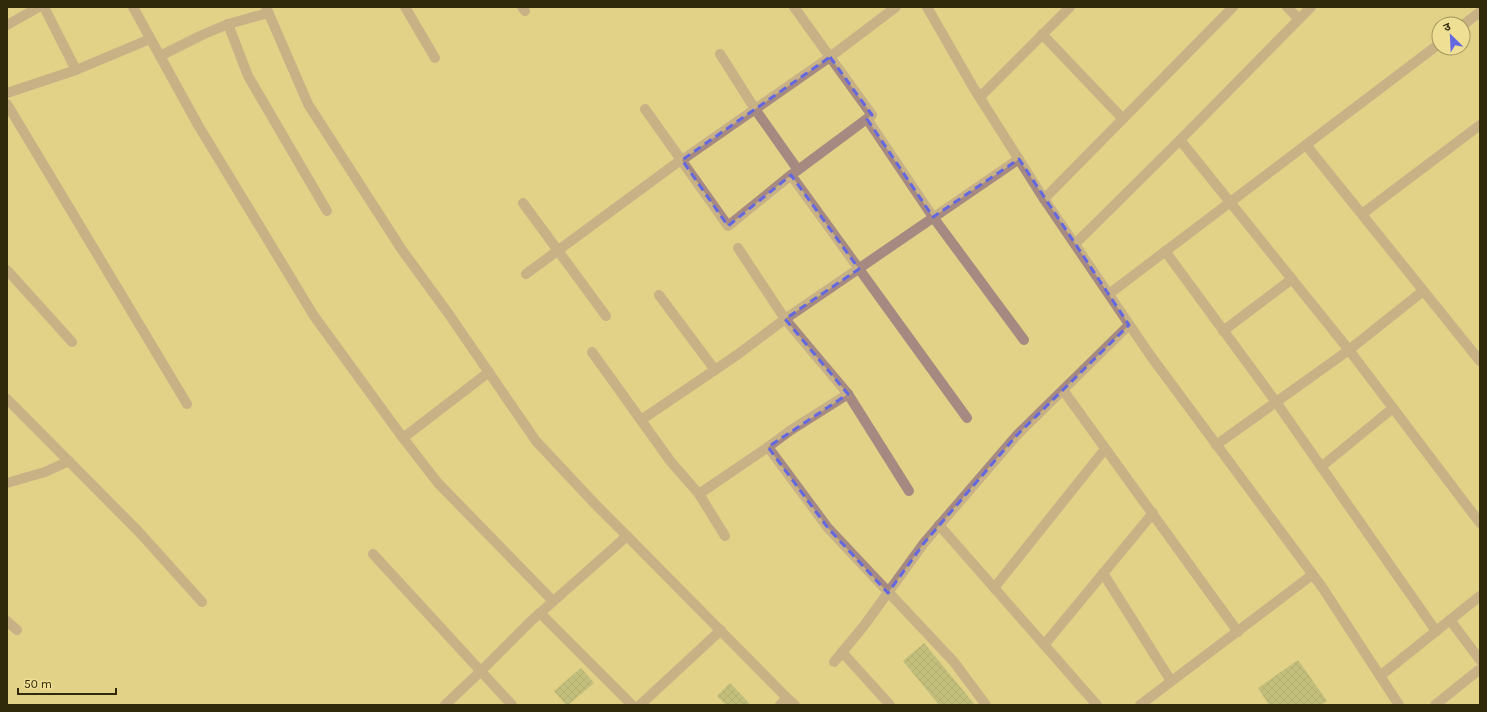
<svg xmlns="http://www.w3.org/2000/svg" width="1487" height="712" viewBox="0 0 1487 712" font-family="Karla,'Noto Sans Devanagari',sans-serif">
	<defs>
		<pattern id="building-cross-hatch" width="8" height="8" patternUnits="userSpaceOnUse"><rect width="8" height="8" fill="#9ba66b"/><path d="M0 0l8 8M0 8l8-8" fill="none" stroke="#7f8756"/></pattern>
	</defs>
	<rect width="100%" height="100%" fill="#e1d288"/>
	<g fill="url(#building-cross-hatch)">
		<polygon points="924,643 975,705 939,705 903,661"/>
		<polygon points="1298,660 1327,701 1321,705 1269,705 1258,688"/>
		<polygon points="581,668 594,683 568,705 566,705 554,691"/>
		<polygon points="730,683 751,705 726,705 717,696"/>
	</g>
	<g fill="none" stroke-linecap="round" stroke-linejoin="round">
		<g stroke="#a68a82" stroke-width="10">
			<polyline points="44,7 76,70"/>
			<polyline points="133,7 198,125 314,316 403,438 438,483 553,601"/>
			<polyline points="266,7 308,104 402,250 448,313 536,441 595,504 627,536"/>
			<polyline points="405,7 435,58"/>
			<polyline points="522,7 525,11"/>
			<polyline points="794,7 830,57 896,7"/>
			<polyline points="927,7 973,87 1044,199 1150,355 1322,587 1399,705"/>
			<polyline points="1287,7 1299,19"/>
			<polyline points="228,24 248,76 327,211"/>
			<polyline points="7,25 39,7"/>
			<polyline points="1463,25 1480,12"/>
			<polyline points="1042,34 1123,119"/>
			<polyline points="160,56 202,35 228,24 268,13"/>
			<polyline points="7,93 76,70 150,39"/>
			<polyline points="980,97 1070,7"/>
			<polyline points="7,104 187,404"/>
			<polyline points="645,109 728,226 791,175"/>
			<polyline points="867,119 933,217 1024,340"/>
			<polyline points="1180,140 1311,7"/>
			<polyline points="1306,145 1480,361"/>
			<polyline points="798,170 791,175 967,418"/>
			<polyline points="1044,199 1233,7"/>
			<polyline points="523,203 606,316"/>
			<polyline points="1362,214 1480,125"/>
			<polyline points="1075,244 1180,140 1349,350 1480,523"/>
			<polyline points="1165,251 1276,402 1436,631"/>
			<polyline points="7,270 72,342"/>
			<polyline points="526,274 678,162 682,160 830,57 872,115 798,170 755,109 720,54"/>
			<polyline points="1109,294 1439,44"/>
			<polyline points="659,295 715,370"/>
			<polyline points="1223,331 1292,279"/>
			<polyline points="592,352 671,462 699,494"/>
			<polyline points="1063,390 1238,632"/>
			<polyline points="848,394 791,430 768,447 828,528 954,662 986,705"/>
			<polyline points="7,399 139,532 202,602"/>
			<polyline points="641,420 737,355 785,319 738,248"/>
			<polyline points="403,438 489,372"/>
			<polyline points="1216,445 1349,350 1423,291"/>
			<polyline points="1321,467 1393,408"/>
			<polyline points="7,483 45,472 69,461"/>
			<polyline points="909,491 848,394 785,319 1019,159"/>
			<polyline points="939,525 1097,705"/>
			<polyline points="725,536 699,494 768,447"/>
			<polyline points="373,554 512,705"/>
			<polyline points="1103,573 1171,681"/>
			<polyline points="994,588 1105,449"/>
			<polyline points="540,613 632,705"/>
			<polyline points="1450,620 1480,660"/>
			<polyline points="7,621 17,630"/>
			<polyline points="1044,645 1153,513"/>
			<polyline points="842,652 890,705"/>
			<polyline points="834,662 863,627 924,543 1017,435 1129,325"/>
			<polyline points="1380,676 1480,596"/>
			<polyline points="787,698 795,705"/>
			<polyline points="445,705 481,671 531,621 627,536 787,698 780,705"/>
			<polyline points="640,705 721,630"/>
			<polyline points="1140,705 1312,575"/>
			<polyline points="1435,705 1480,669"/>
		</g>
	</g>
	<path d="M0 0H1487V712H0ZM 830,57 L 872,115 L 867,119 L 933,217 L 1019,159 L 1129,325 L 1017,435 L 924,543 L 888,593 L 828,528 L 768,447 L 848,394 L 785,319 L 859,269 L 791,175 L 728,226 L 682,160 Z" fill="#e1d288" fill-opacity=".55" fill-rule="evenodd"/>
	<path fill="none" stroke="#6368e0" stroke-width="3" stroke-dasharray="8 5" stroke-linejoin="round" d="M 830,57 L 872,115 L 867,119 L 933,217 L 1019,159 L 1129,325 L 1017,435 L 924,543 L 888,593 L 828,528 L 768,447 L 848,394 L 785,319 L 859,269 L 791,175 L 728,226 L 682,160 Z"/>
	<rect width="1487" height="712" fill="none" stroke="#30290a" stroke-width="16"/>
	<g transform="translate(1451 36) rotate(336)"><circle r="19" fill="#eedf95" stroke="#a2965d"/>
	<path d="M0-3L7 15L0 10L-7 15Z" fill="#6368e0"/>
	<text y="-6" font-size="11" font-weight="bold" text-anchor="middle" fill="#30290a">उ</text>
	</g>
	<path d="M18 688v6h98v-6" fill="none" stroke="#30290a" stroke-width="2"/>
	<text x="24" y="688" font-size="12" fill="#30290a" stroke="#eedf95" stroke-width="3" paint-order="stroke">50 m</text>
</svg>
